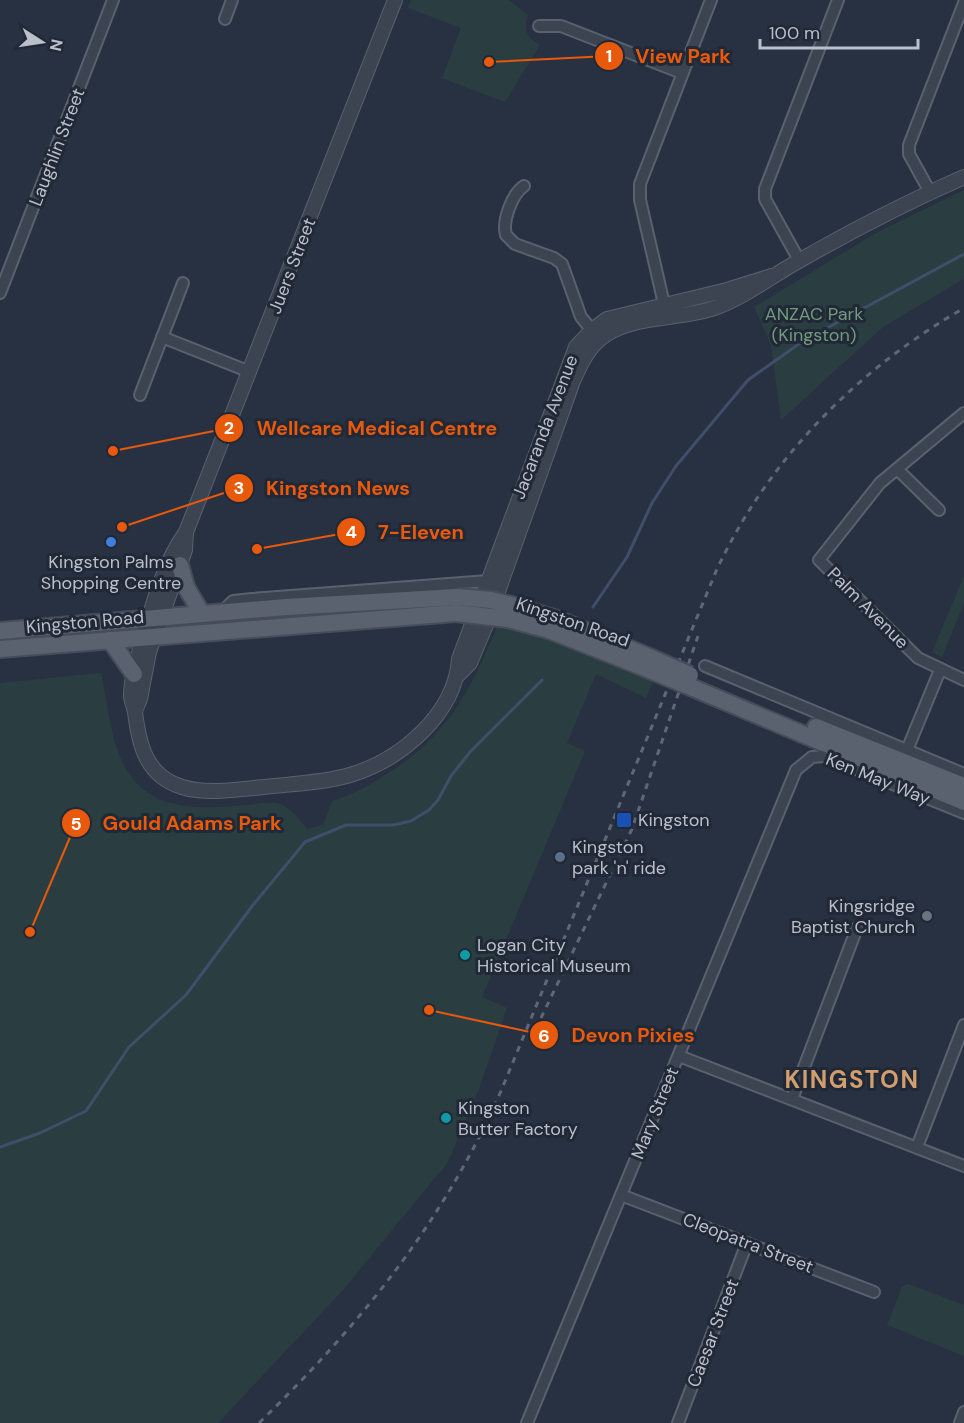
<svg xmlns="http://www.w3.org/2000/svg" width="964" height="1423" viewBox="0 0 964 1423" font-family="'DM Sans',sans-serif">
	<rect width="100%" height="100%" fill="#283141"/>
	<g fill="#2a3e42">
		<path d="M 411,0 L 509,0 L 528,15 C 523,30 526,37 540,45 L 505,102 L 442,78 L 461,28 L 408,8 Z"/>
		<polygon points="964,190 964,279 883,327 781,420 771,345 754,307 876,233"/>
		<polygon points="964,576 964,603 942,657 932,652"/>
		<path d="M 496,624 L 544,636 L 654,679 L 646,698 L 596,674 L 567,743 L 585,751 L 482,997 L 507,1008 L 479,1089 L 448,1162 L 343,1290 L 218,1423 L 0,1423 L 0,683 L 101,673 C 108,703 110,740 125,767 C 152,815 202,808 248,805 C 257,804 268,802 276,803 C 289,805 299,819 307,829 L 323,825 L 332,801 C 357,793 372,784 393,770 C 449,733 469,692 495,632 Z"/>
		<polygon points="908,1284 964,1305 964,1356 887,1325 902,1287"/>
	</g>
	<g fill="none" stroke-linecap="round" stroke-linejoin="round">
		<g stroke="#3f4e69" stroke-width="3">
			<polyline points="593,607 627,557 652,503 676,466 748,380 803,341 964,254"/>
			<polyline points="0,1147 40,1133 86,1111 129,1047 186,995 253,905 305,842 346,825 393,825 411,821 429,810 438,800 451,776 470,752 542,680"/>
		</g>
		<defs>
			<g id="minor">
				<polyline points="225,19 232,0"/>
				<polyline points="539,26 561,26 682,73"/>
				<path d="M 524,186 C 512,194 502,221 506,235 L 515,244 L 554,258 L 562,264 L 581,317 L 596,335"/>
				<polyline points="930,192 909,154 909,145 964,3"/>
				<polyline points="799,260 765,199 765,189 838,0"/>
				<polyline points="0,293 113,0"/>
				<polyline points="664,304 640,200 640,184 711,0"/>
				<polyline points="162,337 250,372"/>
				<polyline points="140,395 183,283"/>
				<polyline points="964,413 880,483 819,560 918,658 964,680"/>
				<polyline points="897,469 939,510"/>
				<polyline points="222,612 233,601 252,599 488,581"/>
				<polyline points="705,666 964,774"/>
				<polyline points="907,750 940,670"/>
				<polyline points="679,1056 964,1166"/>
				<polyline points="792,1099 857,928"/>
				<polyline points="917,1147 964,1025"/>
				<polyline points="621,1195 874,1292"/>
				<polyline points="527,1423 796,770 812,757 824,756 964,813"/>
				<polyline points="678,1423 747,1243"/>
				<polyline points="960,1423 964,1412"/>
			</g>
			<g id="tertiary">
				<path d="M 395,0 L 186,532 C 163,564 152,607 141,646 C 137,661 131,678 131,695 C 131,701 134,706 135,712 C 139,745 146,776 182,787 C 208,795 238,789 264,787 C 292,784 322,783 350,775 C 400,760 455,715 459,659 L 576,347 L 591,331 L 607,319 L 727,290 L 772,276"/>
				<path d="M 458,675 L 470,663 L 486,625 L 573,381 C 581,363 589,345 607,334 C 639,314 683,320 717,307 C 746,296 770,277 797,262 C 851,231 907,202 964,177"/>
				<polyline points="135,711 140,699 149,652 185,550 186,532"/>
			</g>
			<g id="primary">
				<polyline points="180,565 186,587 202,614"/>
				<polyline points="511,605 557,619 649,657"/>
				<polyline points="508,619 549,630 645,668"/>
				<polyline points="0,631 286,607 457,597"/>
				<polyline points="110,640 134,674"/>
				<polyline points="0,649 456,613"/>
				<polyline points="686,685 964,802"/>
				<polyline points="816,727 964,786"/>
			</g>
		</defs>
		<use href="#minor" stroke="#5a616e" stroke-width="14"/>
		<use href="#tertiary" stroke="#5a616e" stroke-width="16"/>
		<use href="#primary" stroke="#464c5a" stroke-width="20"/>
		<use href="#minor" stroke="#3c4351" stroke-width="10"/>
		<use href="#tertiary" stroke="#3c4351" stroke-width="14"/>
		<use href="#primary" stroke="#5a6270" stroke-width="16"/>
		<g stroke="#5f6777" stroke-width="3" stroke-dasharray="6 6" stroke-linecap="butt">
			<polyline points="541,1018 632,829 698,636"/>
			<path d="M 259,1423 C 361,1324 444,1221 501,1091 L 717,569 C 770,457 857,370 964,308"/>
		</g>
		<defs>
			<g id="primary-bridge">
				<polyline points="457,597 491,600 511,605"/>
				<polyline points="456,613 508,619"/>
				<polyline points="649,657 690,675"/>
				<polyline points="645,668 686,685"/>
			</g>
		</defs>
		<use href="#primary-bridge" stroke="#464c5a" stroke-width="20" stroke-linecap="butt"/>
		<use href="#primary-bridge" stroke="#5a6270" stroke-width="16"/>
	</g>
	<circle fill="#3f7fe0" stroke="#212836" stroke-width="2" cx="111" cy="542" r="6"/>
	<rect fill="#1a4fb4" stroke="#212836" stroke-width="2" x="616" y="812" width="16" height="16" rx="3"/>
	<circle fill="#5c6f8a" stroke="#212836" stroke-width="2" cx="560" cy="857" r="6"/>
	<circle fill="#6b7280" stroke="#212836" stroke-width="2" cx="927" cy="916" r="6"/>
	<g fill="#0f9aa8" stroke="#212836" stroke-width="2">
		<circle cx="465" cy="955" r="6"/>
		<circle cx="446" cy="1118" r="6"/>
	</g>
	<g text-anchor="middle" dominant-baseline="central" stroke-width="6" stroke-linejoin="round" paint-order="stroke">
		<g font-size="18" fill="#b9bfcb" stroke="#212836">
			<text transform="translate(57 147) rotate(-69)">Laughlin Street</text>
			<text transform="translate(292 266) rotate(-69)">Juers Street</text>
			<text transform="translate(545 427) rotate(-69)">Jacaranda Avenue</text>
			<text transform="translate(868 608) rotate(45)">Palm Avenue</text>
			<text transform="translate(85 622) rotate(-5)">Kingston Road</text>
			<text transform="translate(573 622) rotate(19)">Kingston Road</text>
			<text transform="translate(878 779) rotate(22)">Ken May Way</text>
			<text transform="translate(655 1113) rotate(-68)">Mary Street</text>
			<text transform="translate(748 1243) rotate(21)">Cleopatra Street</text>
			<text transform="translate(713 1333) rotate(-69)">Caesar Street</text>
		</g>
		<g font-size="18" fill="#729a7d" stroke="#212836">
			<text x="814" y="314">ANZAC Park<tspan x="814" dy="21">(Kingston)</tspan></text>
		</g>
		<g font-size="18" fill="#b9bfcb" stroke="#212836" text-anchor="start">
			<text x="111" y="562" text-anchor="middle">Kingston Palms<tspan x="111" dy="21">Shopping Centre</tspan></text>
			<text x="638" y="820">Kingston</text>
			<text x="572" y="847">Kingston<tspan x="572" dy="21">park 'n' ride</tspan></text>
			<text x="915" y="906" text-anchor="end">Kingsridge<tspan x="915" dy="21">Baptist Church</tspan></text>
			<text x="477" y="945">Logan City<tspan x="477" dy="21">Historical Museum</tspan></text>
			<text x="458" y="1108">Kingston<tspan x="458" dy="21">Butter Factory</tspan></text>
		</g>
		<g font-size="24" font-weight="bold" letter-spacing="1.5" fill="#d09e6f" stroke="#212836">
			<text x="852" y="1079">KINGSTON</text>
		</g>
	</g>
	<path fill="none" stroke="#e8590c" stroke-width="2" d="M489 62L609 56M113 451L229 428M122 527L239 488M257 549L351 532M30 932L76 823M429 1010L544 1035"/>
	<g fill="#e8590c" stroke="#212836" stroke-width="2">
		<circle cx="489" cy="62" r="6"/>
		<circle cx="113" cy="451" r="6"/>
		<circle cx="122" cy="527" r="6"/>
		<circle cx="257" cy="549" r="6"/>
		<circle cx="30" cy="932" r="6"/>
		<circle cx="429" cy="1010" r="6"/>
		<circle cx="609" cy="56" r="15"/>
		<circle cx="229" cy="428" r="15"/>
		<circle cx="239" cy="488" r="15"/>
		<circle cx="351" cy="532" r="15"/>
		<circle cx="76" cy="823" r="15"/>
		<circle cx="544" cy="1035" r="15"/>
	</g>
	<g font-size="18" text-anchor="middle" font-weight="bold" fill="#fff">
		<text x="609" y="62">1</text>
		<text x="229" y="434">2</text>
		<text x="239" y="494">3</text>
		<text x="351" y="538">4</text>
		<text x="76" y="830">5</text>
		<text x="544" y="1042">6</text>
	</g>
	<g font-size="20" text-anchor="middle" font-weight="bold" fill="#e8590c" stroke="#212836" stroke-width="6" stroke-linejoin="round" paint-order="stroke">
		<text x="683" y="63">View Park</text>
		<text x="377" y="435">Wellcare Medical Centre</text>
		<text x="338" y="495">Kingston News</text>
		<text x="421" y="539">7-Eleven</text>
		<text x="192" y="830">Gould Adams Park</text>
		<text x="633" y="1042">Devon Pixies</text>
	</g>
	<g transform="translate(42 42) rotate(102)" stroke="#212836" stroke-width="4.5" paint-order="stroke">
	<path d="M0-4.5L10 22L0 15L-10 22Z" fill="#b9bfcb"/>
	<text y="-9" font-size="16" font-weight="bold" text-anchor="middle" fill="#b9bfcb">N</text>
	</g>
	<path d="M760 39v9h158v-9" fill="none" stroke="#b9bfcb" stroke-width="3"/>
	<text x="769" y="39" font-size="18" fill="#b9bfcb" stroke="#212836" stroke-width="4.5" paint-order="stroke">100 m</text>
</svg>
